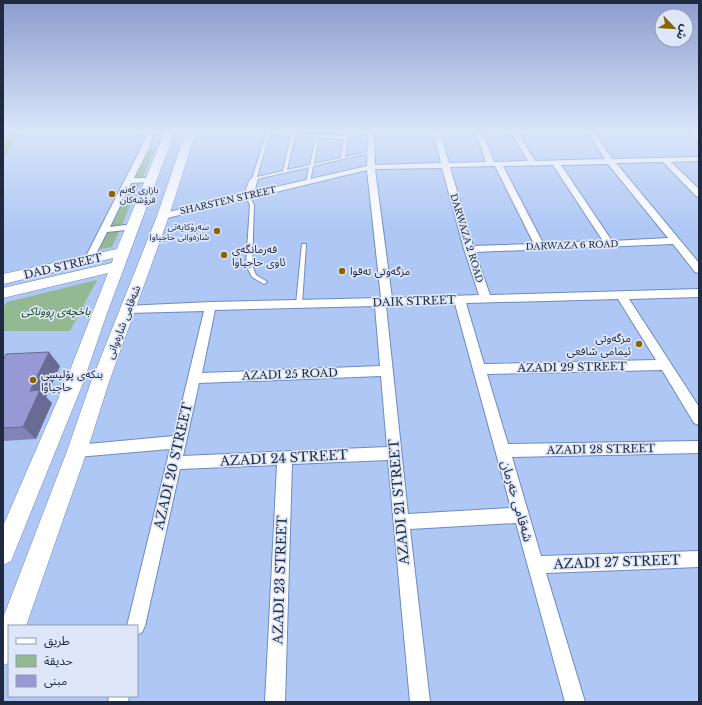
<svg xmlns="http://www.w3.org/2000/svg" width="702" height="705" viewBox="0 0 702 705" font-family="'Libre Baskerville','Noto Sans Arabic',serif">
	<rect width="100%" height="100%" fill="#aec7f5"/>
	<g fill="#94b891">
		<polygon points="3,131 22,131 3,160"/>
		<polygon points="155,149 112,247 95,250 144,150"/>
		<polygon points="97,280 70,331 3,331 3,307 7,302"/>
	</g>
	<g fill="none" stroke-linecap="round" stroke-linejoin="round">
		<defs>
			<g id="lane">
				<path d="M 267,131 L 271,131 L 270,133 L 319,135 L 314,164 L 341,158 L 345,131 L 349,131 L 345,157 L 371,151 L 373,152 L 313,166 L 310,182 L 308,183 L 306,182 L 309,167 L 253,180 L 252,179 ZM 269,135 L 291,136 L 283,171 L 257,177 ZM 295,136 L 316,137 L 310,165 L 287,170 Z"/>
				<polygon points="247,195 249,195 254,205 252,265 256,275 266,281 267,282 264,284 252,277 246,265 250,205 246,196"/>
				<polygon points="302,244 306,244 306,245 302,304 299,306 296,304"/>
			</g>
			<g id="street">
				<polygon points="108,131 114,131 114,132 111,134"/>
				<polygon points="133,131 153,132 150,146 134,178 151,178 155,180 151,182 131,183 110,227 133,224 136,225 138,227 136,229 107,232 92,262 86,262 84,260 142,146 146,134 134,133"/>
				<path d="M 368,131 L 374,131 L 375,165 L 441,163 L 433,131 L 440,131 L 449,163 L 486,162 L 475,131 L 482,131 L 494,162 L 528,161 L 510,131 L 517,131 L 535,161 L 605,159 L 587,131 L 594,131 L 612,159 L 699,157 L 699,161 L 671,162 L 699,189 L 699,197 L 696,196 L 663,162 L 616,163 L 699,263 L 699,273 L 695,272 L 673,244 L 475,252 L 490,295 L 699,289 L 699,297 L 629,299 L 699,407 L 699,425 L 694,423 L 662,370 L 487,374 L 508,444 L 699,441 L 699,453 L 512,457 L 541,556 L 699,551 L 699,567 L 546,573 L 585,702 L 565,702 L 516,523 L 410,529 L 430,702 L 410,702 L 388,460 L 292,464 L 285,702 L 265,702 L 277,465 L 180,469 L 145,626 L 142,632 L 137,635 L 137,626 L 127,626 L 170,449 L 77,457 L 72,456 L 70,451 L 72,446 L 77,445 L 174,436 L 204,311 L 129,313 L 125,312 L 123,309 L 125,306 L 211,302 L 381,298 L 367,170 L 163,219 L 159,216 L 160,214 L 244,194 L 250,179 L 254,177 L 258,179 L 254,192 L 367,166 ZM 608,164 L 668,238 L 612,241 L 561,165 ZM 553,165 L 603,241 L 543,243 L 503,166 ZM 495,166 L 534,244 L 473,246 L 450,167 ZM 442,168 L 464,249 L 479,295 L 392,298 L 375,169 ZM 618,299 L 656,360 L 484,364 L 466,303 ZM 455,304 L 511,508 L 408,514 L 386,306 ZM 375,306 L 380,366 L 202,373 L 215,310 ZM 381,376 L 387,447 L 183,456 L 199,383 Z"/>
				<polygon points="688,131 695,131 699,135 699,141"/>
				<polygon points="318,134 347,136 351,138 347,140 316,137 314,136"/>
				<polygon points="109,696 129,696 128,702 108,702"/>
			</g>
			<g id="secondary">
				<polygon points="165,131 175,131 106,316 83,383 11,561 3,565 3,526 65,383 108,273 3,298 3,288 112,263 113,258 3,284 3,274 117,249"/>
				<polygon points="186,131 196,131 169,216 109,382 87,451 26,626 9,626 9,663 3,665 3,618 67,451 91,382 157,216"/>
			</g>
		</defs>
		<use href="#lane" stroke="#6e8ac0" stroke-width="2"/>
		<use href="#street" stroke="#6e8ac0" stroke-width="2"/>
		<use href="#secondary" stroke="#6e8ac0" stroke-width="1"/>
		<use href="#lane" fill="#fff" fill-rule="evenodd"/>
		<use href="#street" fill="#fff" fill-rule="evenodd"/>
		<use href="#secondary" fill="#fff" fill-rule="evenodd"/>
	</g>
	<polygon fill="#8284b7" points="3,360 60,366 46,397 52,403 36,439 3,441"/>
	<polygon fill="#6a6b95" points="49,352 60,366 46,397 52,403 36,439 23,427 30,391"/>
	<polygon fill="#9799d5" stroke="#6a6b95" points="49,352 30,391 40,390 23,427 3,428 3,360 6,354"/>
	<linearGradient id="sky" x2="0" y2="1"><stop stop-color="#8c9cce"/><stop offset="0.57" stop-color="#dbe6fa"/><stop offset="1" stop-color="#dbe6fa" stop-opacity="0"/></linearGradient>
	<rect width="702" height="230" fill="url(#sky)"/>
	<g fill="#896401" stroke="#dee7f9" stroke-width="1.5">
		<circle cx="112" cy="194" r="4"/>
		<circle cx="217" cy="231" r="4"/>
		<circle cx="224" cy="255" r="4"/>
		<circle cx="342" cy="271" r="4"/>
		<circle cx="639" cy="344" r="4"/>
		<circle cx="33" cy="380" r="4"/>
	</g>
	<g text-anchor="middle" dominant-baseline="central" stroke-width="3.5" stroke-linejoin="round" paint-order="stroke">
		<g font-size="9" fill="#202b42" stroke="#dee7f9" text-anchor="start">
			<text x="120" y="189">بازاڕی گەنم<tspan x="120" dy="10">فرۆشەکان</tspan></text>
			<text x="209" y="226" text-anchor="end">سەرۆکایەتی<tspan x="209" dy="10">شارەوانی حاجیاوا</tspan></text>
		</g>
		<g font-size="9" fill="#202b42" stroke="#dee7f9">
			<text transform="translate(228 200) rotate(-13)">SHARSTEN STREET</text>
			<text transform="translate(467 238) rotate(73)">DARWAZA 2 ROAD</text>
			<text transform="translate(572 245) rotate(-2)">DARWAZA 6 ROAD</text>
		</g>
		<g font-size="11" fill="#202b42" stroke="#dee7f9" text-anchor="start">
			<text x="232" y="249">فەرمانگەی<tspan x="232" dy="13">ئاوی حاجیاوا</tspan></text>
			<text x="350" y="271">مزگەوتی تەقوا</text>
			<text x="631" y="338" text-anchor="end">مزگەوتی<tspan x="631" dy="13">ئیمامی شافعی</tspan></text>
			<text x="41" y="374">بنکەی پۆلیسی<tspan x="41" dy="13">حاجیاوا</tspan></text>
		</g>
		<g font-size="11" fill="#202b42" stroke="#dee7f9">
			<text transform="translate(63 266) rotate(-13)">DAD STREET</text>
			<text transform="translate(414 301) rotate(-2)">DAIK STREET</text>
			<text transform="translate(123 322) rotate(-69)">شەقامی شارەوانی</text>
			<text transform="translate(572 367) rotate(-1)">AZADI 29 STREET</text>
			<text transform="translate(290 374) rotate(-2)">AZADI 25 ROAD</text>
			<text transform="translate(601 449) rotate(-1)">AZADI 28 STREET</text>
		</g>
		<g font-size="11" font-style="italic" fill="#033704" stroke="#dee7f9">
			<text x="56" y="311">باخچەی ڕووناکی</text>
		</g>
		<g font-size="13" fill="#202b42" stroke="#dee7f9">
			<text transform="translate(284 458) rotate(-3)">AZADI 24 STREET</text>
			<text transform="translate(173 466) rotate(-77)">AZADI 20 STREET</text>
			<text transform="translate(517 501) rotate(74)">شەقامی خەرمان</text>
			<text transform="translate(399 502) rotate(-95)">AZADI 21 STREET</text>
			<text transform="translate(617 562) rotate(-2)">AZADI 27 STREET</text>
			<text transform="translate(280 580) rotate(-88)">AZADI 23 STREET</text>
		</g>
	</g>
	<rect width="702" height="705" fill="none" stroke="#202b42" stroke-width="8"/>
	<rect x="8" y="625" width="130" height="72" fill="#dee7f9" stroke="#929cb0"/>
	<rect x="16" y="638" width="20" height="6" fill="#ffffff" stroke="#929cb0"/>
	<text x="44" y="645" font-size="12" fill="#202b42">طريق</text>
	<rect x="16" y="655" width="20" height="12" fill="#94b891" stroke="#929cb0"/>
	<text x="44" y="665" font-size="12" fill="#202b42">حديقة</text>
	<rect x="16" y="675" width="20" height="12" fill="#9799d5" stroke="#929cb0"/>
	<text x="44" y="685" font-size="12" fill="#202b42">مبنى</text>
	<g transform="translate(674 28) rotate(115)"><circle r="19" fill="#dee7f9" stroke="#929cb0"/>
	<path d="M0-3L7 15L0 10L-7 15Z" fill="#896401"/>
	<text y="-6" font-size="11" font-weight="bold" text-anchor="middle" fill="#202b42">ش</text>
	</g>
</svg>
